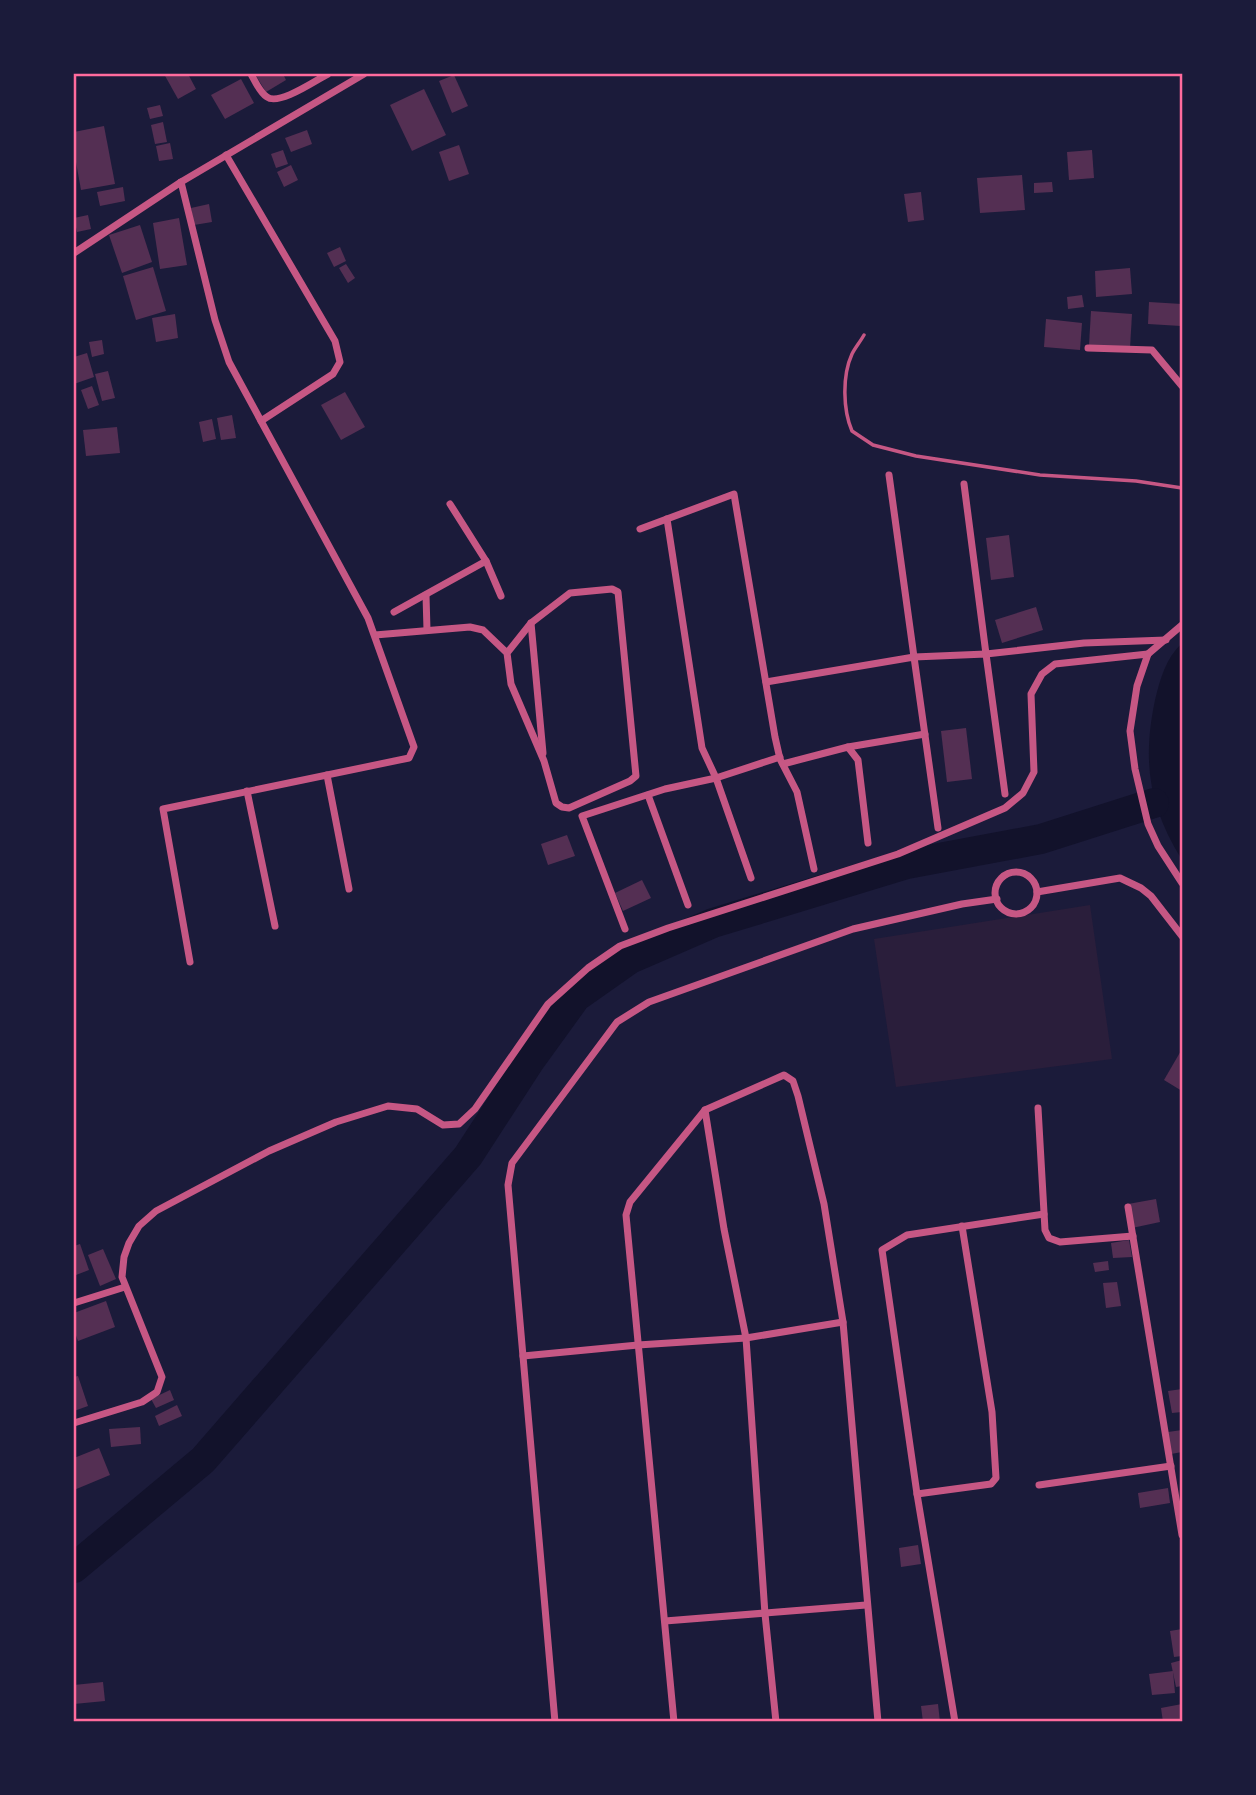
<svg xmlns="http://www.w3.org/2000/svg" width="1256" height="1795" viewBox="0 0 1256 1795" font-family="'Public Sans',sans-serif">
	<rect width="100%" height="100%" fill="#1b1b3a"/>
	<polygon fill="#2a1e3b" points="1090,905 1112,1059 896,1087 874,939"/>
	<path fill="#12122b" d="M 1182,643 L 1182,860 C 1149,807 1142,762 1155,700 C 1160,679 1166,658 1182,643 Z"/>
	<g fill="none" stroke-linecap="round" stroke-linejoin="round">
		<polyline stroke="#12122b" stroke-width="30" points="74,1568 203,1460 468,1156 529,1062 576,997 630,959 713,923 907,864 1041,839 1154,803"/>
	</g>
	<g fill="#542f53">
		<polygon points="164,74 188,74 196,89 178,99"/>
		<polygon points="255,74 283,74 286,80 266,92"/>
		<polygon points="454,75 468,106 452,113 439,81"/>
		<polygon points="241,79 254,103 225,119 211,95"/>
		<polygon points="424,89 446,135 412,151 390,105"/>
		<polygon points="160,105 163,116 150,119 147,108"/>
		<polygon points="163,122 167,142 155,144 151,125"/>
		<polygon points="104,126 115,184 81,190 74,151 74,132"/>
		<polygon points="307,130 312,144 291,152 285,138"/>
		<polygon points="170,143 173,159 159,161 156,146"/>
		<polygon points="459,145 469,174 449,181 439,152"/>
		<polygon points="283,150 288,164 276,168 271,154"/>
		<polygon points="1092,150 1094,178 1069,180 1067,152"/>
		<polygon points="291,165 298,180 284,187 277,172"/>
		<polygon points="1022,175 1025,210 980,213 977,178"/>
		<polygon points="1052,182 1053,192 1034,193 1034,183"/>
		<polygon points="123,187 125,201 100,206 97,192"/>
		<polygon points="921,192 924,220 908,222 904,194"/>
		<polygon points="209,204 212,222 194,225 191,208"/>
		<polygon points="88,215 91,229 77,232 74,218"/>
		<polygon points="179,218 187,265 160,269 153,223"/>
		<polygon points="140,225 152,262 122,273 109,235"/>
		<polygon points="340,247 346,261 334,267 327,253"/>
		<polygon points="346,264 355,278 348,283 339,268"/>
		<polygon points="153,267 166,311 136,320 123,276"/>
		<polygon points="1130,268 1132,294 1096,297 1095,271"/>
		<polygon points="1082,295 1084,307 1068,309 1067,297"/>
		<polygon points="1149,302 1182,304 1181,326 1148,324"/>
		<polygon points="1091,311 1132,314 1130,348 1089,345"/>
		<polygon points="175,314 178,338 156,342 152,318"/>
		<polygon points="1046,319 1082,323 1080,350 1044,347"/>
		<polygon points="102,340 104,354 92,357 89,342"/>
		<polygon points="87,353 94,377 74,384 74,357"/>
		<polygon points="108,371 115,398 102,401 95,374"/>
		<polygon points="92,386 99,405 88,409 81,390"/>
		<polygon points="345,392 365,427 341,440 321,405"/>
		<polygon points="232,415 236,438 221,440 217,418"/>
		<polygon points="212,419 216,439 203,442 199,422"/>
		<polygon points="117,427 120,453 86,456 83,430"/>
		<polygon points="1009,535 1014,577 991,580 986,538"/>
		<polygon points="1036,607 1043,630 1002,643 995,620"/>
		<polygon points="966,728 972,779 947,782 941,731"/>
		<polygon points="567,835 575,856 548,865 541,844"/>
		<polygon points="642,880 651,898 623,911 615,893"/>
		<polygon points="1182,1049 1182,1091 1164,1080"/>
		<polygon points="1156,1199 1160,1222 1132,1228 1128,1204"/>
		<polygon points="1129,1240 1132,1257 1113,1258 1111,1243"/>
		<polygon points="80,1244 89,1270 76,1275 74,1267 74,1246"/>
		<polygon points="103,1249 116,1279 100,1286 88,1255"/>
		<polygon points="1108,1261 1109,1270 1095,1272 1093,1263"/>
		<polygon points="1117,1282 1121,1306 1106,1308 1103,1283"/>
		<polygon points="106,1301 115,1327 78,1341 74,1330 74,1313"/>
		<polygon points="78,1376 88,1406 74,1411 74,1377"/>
		<polygon points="1182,1389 1182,1412 1172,1413 1168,1391"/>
		<polygon points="170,1390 174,1400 156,1408 151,1399"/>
		<polygon points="177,1405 182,1416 159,1426 155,1416"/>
		<polygon points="140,1427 141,1444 111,1447 109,1429"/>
		<polygon points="1182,1430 1182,1452 1171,1454 1168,1432"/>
		<polygon points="99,1448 110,1475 74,1490 74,1458"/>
		<polygon points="1168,1488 1170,1503 1140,1508 1138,1493"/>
		<polygon points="918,1545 921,1564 901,1567 899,1548"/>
		<polygon points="1182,1629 1182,1656 1174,1657 1170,1631"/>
		<polygon points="1182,1660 1182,1686 1176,1687 1171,1663"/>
		<polygon points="1173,1671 1175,1693 1152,1695 1149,1674"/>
		<polygon points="103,1682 105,1701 74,1704 74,1685"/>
		<polygon points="938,1704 940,1722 923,1722 921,1706"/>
		<polygon points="1182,1704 1182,1722 1163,1722 1161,1708"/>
	</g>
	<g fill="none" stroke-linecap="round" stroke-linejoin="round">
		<path stroke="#c65784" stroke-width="3.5" d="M 864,335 C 860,342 855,348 852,354 C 842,376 843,410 852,431 L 873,445 L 916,456 L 1040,475 L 1136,481 L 1182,488"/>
		<g stroke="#c65784" stroke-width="7">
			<path d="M 251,74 C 255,81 260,93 267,97 C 279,106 316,80 328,74"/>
			<polyline points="226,155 335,341 340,362 333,374 261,421"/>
			<polyline points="181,182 215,320 229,362 368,618 414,747 409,758 163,809 190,962"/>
			<polyline points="74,253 181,182 364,74"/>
			<polyline points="1088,348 1152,350 1182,386"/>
			<polyline points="889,475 914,657 986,654 1005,794"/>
			<polyline points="964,484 986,654 1084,643 1166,640"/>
			<polyline points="450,504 486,561 501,596"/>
			<polyline points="667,519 702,748 716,778 751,878"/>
			<polyline points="640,529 734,494 775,737 780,759 797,792 814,869"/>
			<polyline points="426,595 427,630"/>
			<polyline points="394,612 486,561"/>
			<polyline points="531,623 543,753"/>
			<polyline points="1182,625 1148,654 1137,686 1130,731 1135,769 1148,824 1158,846 1182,883"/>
			<polyline points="375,635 470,627 483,630 507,653 511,684 544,761 556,803 562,807 569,808 630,781 636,776 618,592 612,589 570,593 531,623 507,653"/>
			<polyline points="766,682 914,657 938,828"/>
			<polyline points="848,747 925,734"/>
			<polyline points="783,764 848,747 858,760 868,843"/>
			<polyline points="327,775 349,889"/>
			<polyline points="247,791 275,926"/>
			<polyline points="648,795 688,905"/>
			<circle cx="1016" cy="893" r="21"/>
			<polyline points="1037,892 1120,878 1141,888 1151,896 1182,936"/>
			<polyline points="625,929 582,816 665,789 716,778 780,757"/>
			<polyline points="1038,1108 1045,1230 1049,1238 1060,1242 1133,1236"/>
			<polyline points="705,1110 724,1229 746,1338 765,1614 776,1722"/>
			<polyline points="1128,1207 1182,1535"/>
			<polyline points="74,1303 125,1287"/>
			<polyline points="523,1356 638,1345 746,1338 843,1322"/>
			<polyline points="74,1423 142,1402 157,1392 162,1377 122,1277 124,1257 129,1243 139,1226 156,1211 269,1151 336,1122 388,1106 417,1109 443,1125 459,1124 475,1109 548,1004 588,968 620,946 668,928 898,854 1005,808 1023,793 1034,772 1031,694 1042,674 1055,664 1148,654"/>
			<polyline points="1039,1485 1171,1466"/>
			<polyline points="917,1494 991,1484 996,1478 992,1412 962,1226"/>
			<polyline points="665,1621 866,1605"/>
			<polyline points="555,1722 508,1185 512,1163 617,1022 649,1002 853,929 962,904 997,899"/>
			<polyline points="674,1722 626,1215 630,1202 705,1110 784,1075 793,1081 798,1096 824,1204 843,1322 878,1722"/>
			<polyline points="955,1722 917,1494 882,1250 907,1235 1044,1214"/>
		</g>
	</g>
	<rect width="1256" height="1795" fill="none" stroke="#1b1b3a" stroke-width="150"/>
	<rect x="75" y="75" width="1106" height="1645" fill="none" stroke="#ff6b9d" stroke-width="2.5"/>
</svg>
